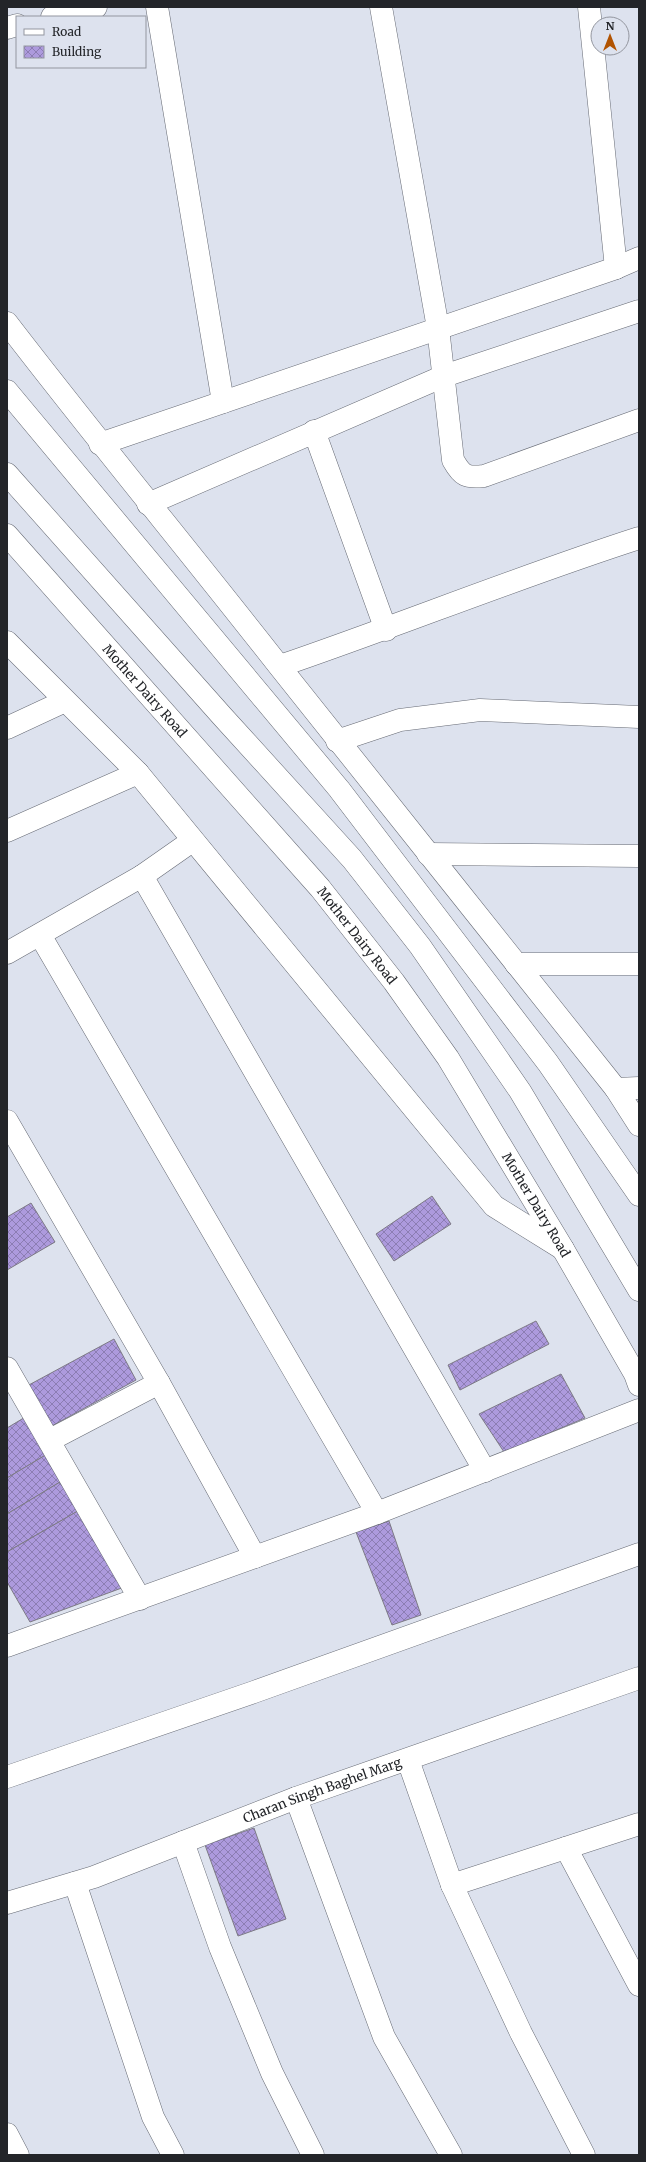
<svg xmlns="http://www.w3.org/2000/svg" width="646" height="2162" viewBox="0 0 646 2162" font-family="Merriweather,serif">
	<defs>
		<pattern id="building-cross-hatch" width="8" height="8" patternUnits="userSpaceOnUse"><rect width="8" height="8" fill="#ad9add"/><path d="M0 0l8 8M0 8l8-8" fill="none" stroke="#8c7db3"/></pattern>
	</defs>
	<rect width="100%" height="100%" fill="#dde2ee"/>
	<g fill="url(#building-cross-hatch)" stroke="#7d7a85">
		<polygon points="432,1196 451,1224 394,1261 376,1234"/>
		<polygon points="31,1203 55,1242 7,1270 7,1217"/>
		<polygon points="536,1321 549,1344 460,1390 448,1365"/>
		<polygon points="114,1339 136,1380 50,1427 27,1386"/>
		<polygon points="561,1374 585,1418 504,1452 479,1414"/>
		<polygon points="27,1416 49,1453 7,1478 7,1428"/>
		<polygon points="49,1453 65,1479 7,1514 7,1478"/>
		<polygon points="65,1479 83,1508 7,1552 7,1514"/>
		<polygon points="83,1508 127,1586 30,1622 7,1582 7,1552"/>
		<polygon points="389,1521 421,1615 392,1625 356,1532"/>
		<polygon points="254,1828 286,1919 238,1936 205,1845"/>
	</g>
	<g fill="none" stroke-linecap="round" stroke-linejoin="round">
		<defs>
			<g id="minor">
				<polyline points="157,7 223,402"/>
				<path d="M 381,7 L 438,328 L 453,460 C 462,476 466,478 484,476 L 639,420"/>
				<polyline points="589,7 616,268"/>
				<polyline points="52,17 96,7"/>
				<polyline points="7,28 17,25"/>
				<polyline points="314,431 386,630"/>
				<polyline points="100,444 616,268 639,258"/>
				<polyline points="148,504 444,376 639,311"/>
				<path d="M 280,666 C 400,625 518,577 639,538"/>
				<polyline points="7,728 65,701"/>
				<polyline points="337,741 400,720 480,710 639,717"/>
				<polyline points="7,831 138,773"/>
				<polyline points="428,854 639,856"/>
				<polyline points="142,876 485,1471"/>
				<polyline points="40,935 377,1513"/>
				<polyline points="7,953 142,876 192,841"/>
				<polyline points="516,964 639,964"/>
				<polyline points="616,1089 639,1088"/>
				<polyline points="7,1121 159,1383 255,1557"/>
				<polyline points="7,1368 140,1599"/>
				<polyline points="50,1440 159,1383"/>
				<polyline points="7,1646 377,1513 639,1410"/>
				<polyline points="408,1760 452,1885 521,2033 584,2155"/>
				<polyline points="7,1777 254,1692 639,1554"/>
				<polyline points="296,1798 384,2037 451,2155"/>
				<polyline points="183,1842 220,1947 272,2073 313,2155"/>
				<polyline points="566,1848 639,1985"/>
				<polyline points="75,1883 153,2117 173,2155"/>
				<polyline points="452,1885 639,1824"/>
				<path id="s1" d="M 7,1903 L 94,1877 L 296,1798 L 639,1678"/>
				<polyline points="7,2134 18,2155"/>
			</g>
			<g id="tertiary">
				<path d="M 7,323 C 96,439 189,551 279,666 C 392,807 503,948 616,1089 L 639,1125"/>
				<polyline points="7,391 339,789 548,1063 639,1195"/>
				<polyline points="7,642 138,773 494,1206 563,1249"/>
			</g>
			<g id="secondary">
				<polyline points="7,474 222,716 352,859 420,946 520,1091 639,1290"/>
				<path id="s2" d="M 7,535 L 320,888 L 394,982 L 448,1058 L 563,1249 L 635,1374 L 639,1385"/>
			</g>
		</defs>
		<use href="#minor" stroke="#666a74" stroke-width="23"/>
		<use href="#tertiary" stroke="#666a74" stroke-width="23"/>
		<use href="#secondary" stroke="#666a74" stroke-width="23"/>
		<use href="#minor" stroke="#fff" stroke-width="22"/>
		<use href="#tertiary" stroke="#fff" stroke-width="22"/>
		<use href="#secondary" stroke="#fff" stroke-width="22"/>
	</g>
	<g text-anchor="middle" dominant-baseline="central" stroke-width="3" stroke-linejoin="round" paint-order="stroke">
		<g font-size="13" fill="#232529" stroke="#dde2ee">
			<text stroke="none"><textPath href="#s2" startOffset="208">Mother Dairy Road</textPath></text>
			<text stroke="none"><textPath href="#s2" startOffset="532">Mother Dairy Road</textPath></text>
			<text stroke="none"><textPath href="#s2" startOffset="856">Mother Dairy Road</textPath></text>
			<text stroke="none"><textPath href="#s1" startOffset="335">Charan Singh Baghel Marg</textPath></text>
		</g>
	</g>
	<rect width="646" height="2162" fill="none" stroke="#232529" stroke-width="16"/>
	<rect x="16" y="16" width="130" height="52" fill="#dde2ee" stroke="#93969f"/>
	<rect x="24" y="29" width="20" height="6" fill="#ffffff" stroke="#93969f"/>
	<text x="52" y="36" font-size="12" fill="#232529">Road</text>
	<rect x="24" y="46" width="20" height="12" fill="url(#building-cross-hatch)" stroke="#93969f"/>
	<text x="52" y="56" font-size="12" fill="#232529">Building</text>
	<g transform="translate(610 36)"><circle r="19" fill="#dde2ee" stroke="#93969f"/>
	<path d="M0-3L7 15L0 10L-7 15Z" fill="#b15301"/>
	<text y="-6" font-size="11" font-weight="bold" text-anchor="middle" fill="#232529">N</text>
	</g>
</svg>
